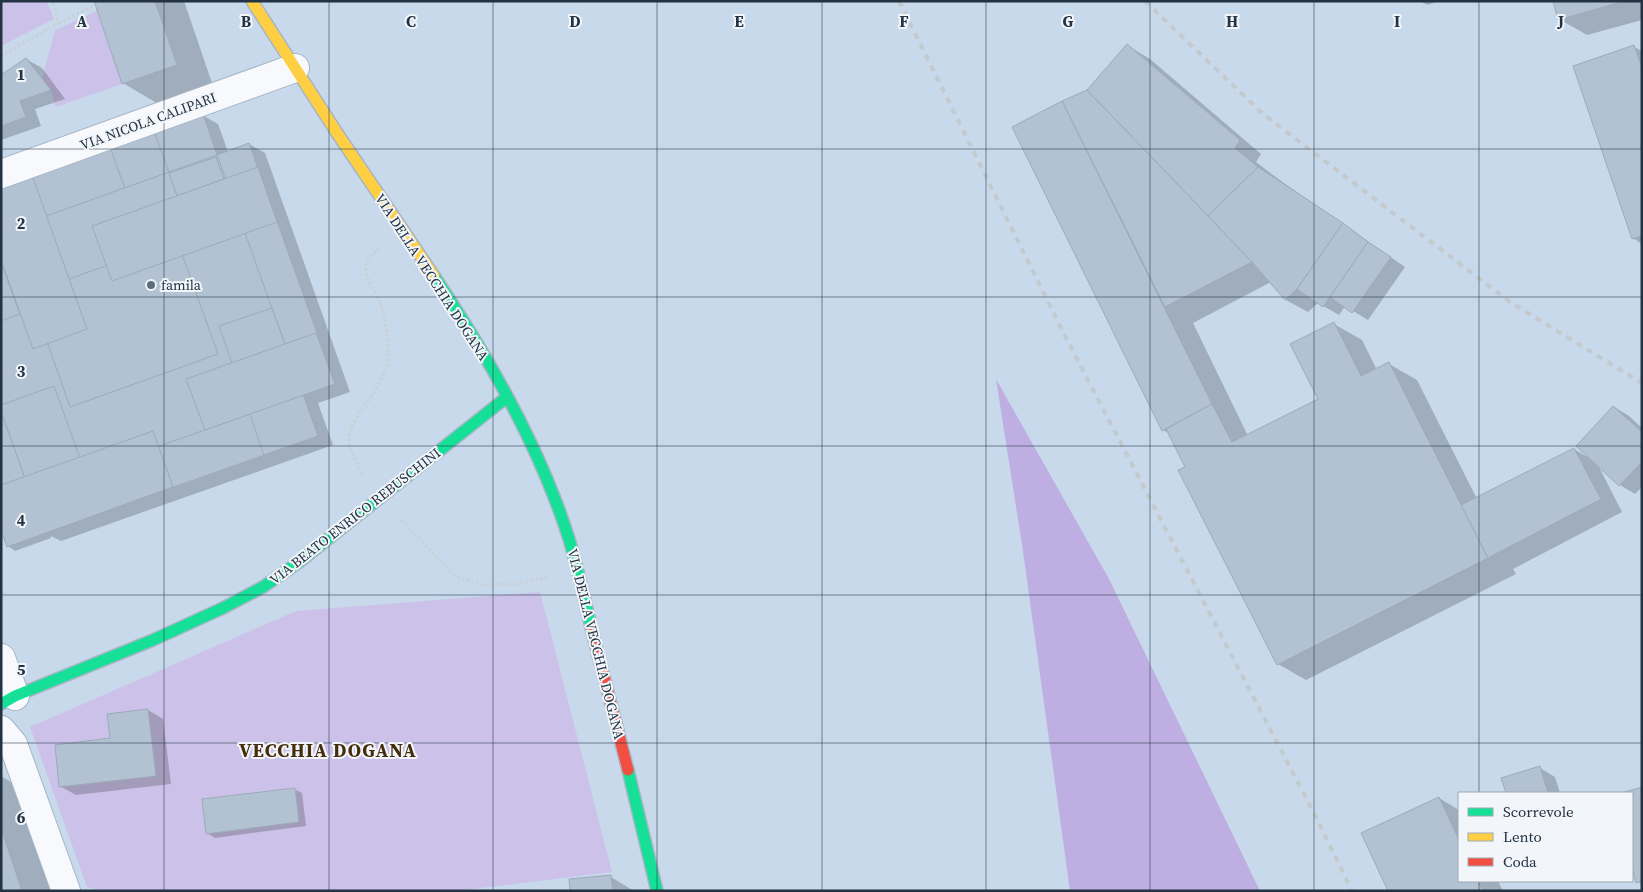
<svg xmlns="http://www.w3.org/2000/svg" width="1643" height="892" viewBox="0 0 1643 892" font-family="'Source Serif 4',serif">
	<rect width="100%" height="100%" fill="#c7d9eb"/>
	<g fill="#ccc2e9">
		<polygon points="1,1 47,1 54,19 1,46"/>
		<polygon points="97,11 122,84 56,107 51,90 42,79 55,30"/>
		<polygon points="540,592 612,872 456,891 102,891 87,887 30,727 296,611"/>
	</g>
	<polygon fill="#bfaee1" points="996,379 1109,579 1260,891 1070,891 1023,551"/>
	<g fill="#0003">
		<polygon points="95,1 184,1 213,86 160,105 123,83"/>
		<polygon points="1420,1 1440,1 1427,5"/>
		<polygon points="1554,1 1641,1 1642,20 1587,35 1559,19"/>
		<polygon points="1128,46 1150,59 1261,154 1256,162 1281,181 1405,267 1368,320 1345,306 1339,315 1318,303 1308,312 1286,300 1271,282 1193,323 1248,436 1320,400 1334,324 1362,340 1377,370 1389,364 1417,380 1477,499 1574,449 1589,458 1614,407 1629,416 1642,428 1642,487 1635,494 1620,485 1598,465 1622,512 1513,569 1516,574 1306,680 1278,664 1186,468 1170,434 1163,430 1013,127 1088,91"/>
		<polygon points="1634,47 1642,51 1642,244 1633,238"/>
		<polygon points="26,59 42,68 65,99 35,109 41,126 1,140 1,77"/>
		<polygon points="202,115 218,124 228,152 249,144 265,153 350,392 318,403 333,445 61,541 51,536 51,538 15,551 8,546"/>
		<polygon points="148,710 163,719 171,784 76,795 60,786 111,740"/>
		<polygon points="1540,768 1555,777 1560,793 1507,793 1503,779"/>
		<polygon points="1,776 16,785 52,891 1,891"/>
		<polygon points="1642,788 1642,884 1638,882 1635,874 1632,875 1632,793 1625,793"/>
		<polygon points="294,789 302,793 306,826 215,838 207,833"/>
		<polygon points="1439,798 1459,810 1459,881 1498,881 1503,891 1390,891"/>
		<polygon points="611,877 634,891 572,891"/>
	</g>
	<g fill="#b2c2d2" stroke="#9cabba" fill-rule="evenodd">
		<polygon points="94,1 155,1 177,65 122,84"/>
		<polygon points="1553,1 1618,1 1618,3 1558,20"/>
		<polygon points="1127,44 1240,140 1235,148 1258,167 1208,216 1087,90"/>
		<polygon points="1634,45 1642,68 1642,236 1632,239 1573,66"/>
		<polygon points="26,58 51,90 20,101 26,117 1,126 1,75"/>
		<polygon points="1087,90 1208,216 1252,262 1165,307 1062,101"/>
		<polygon points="1062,101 1212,404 1162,431 1012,127"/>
		<polygon points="203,114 217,155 249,143 335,383 303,395 318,436 44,533 30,492 1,503 1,186"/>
		<polygon points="154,131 197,250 153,266 110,147"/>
		<path d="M 217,155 L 303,395 L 30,492 L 1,411 L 1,232 ZM 177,240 L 218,354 L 70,407 L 30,293 Z"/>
		<polygon points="216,157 224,179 177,196 169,173"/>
		<polygon points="258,167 277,222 112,281 92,226"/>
		<polygon points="1258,167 1343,223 1297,289 1285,300 1252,262 1208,216"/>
		<polygon points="32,175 87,329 33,349 1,260 1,186"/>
		<polygon points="1343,223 1368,242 1323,307 1297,289"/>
		<polygon points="1368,242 1391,257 1352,313 1330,297"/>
		<polygon points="1,262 20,314 1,321"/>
		<polygon points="272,308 318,436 264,455 219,326"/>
		<polygon points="1334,322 1361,376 1389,362 1488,558 1277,665 1178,470 1185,467 1166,429 1212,404 1232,442 1318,399 1290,344"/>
		<polygon points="316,333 335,384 205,430 186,379"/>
		<polygon points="54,386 100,514 45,534 1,411 1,405"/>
		<polygon points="1613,406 1642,432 1642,462 1619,486 1576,446"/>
		<polygon points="153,431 173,487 7,547 1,531 1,485"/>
		<polygon points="1574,448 1601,499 1488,558 1461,505"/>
		<polygon points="148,709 156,776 59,787 55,745 110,738 107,714"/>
		<polygon points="1540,766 1548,793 1506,793 1501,778"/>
		<polygon points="1642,787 1642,881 1636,883 1632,867 1632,793 1621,793"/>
		<polygon points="295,788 299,822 206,834 202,799"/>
		<polygon points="1439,797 1459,840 1459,881 1478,881 1483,891 1388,891 1361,833"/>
		<polygon points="1,828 22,891 1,891"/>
		<polygon points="611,875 613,891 570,891 569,879"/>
	</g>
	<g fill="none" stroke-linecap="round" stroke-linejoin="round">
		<defs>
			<g id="street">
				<polyline points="1,174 295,68"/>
				<polyline points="1,658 15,696"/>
				<polyline points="1,730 13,744 66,891"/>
			</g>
			<g id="fast">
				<path d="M 434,276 C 488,356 540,447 569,539 C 578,569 585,601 592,631"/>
				<polyline points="1,704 15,696 153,640 223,608 263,587 299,562 507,397"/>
				<polyline points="628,770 657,891"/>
			</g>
			<polyline id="slow" points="252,1 337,133 434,276"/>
			<polyline id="jam" points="592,631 628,770"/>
		</defs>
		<use href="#street" stroke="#a7b6c6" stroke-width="30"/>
		<use href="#fast" stroke="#a7b6c6" stroke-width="14"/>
		<use href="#slow" stroke="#a7b6c6" stroke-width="14"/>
		<use href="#jam" stroke="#a7b6c6" stroke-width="14"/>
		<g stroke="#cbd0d6" stroke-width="3" stroke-dasharray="2.5 2.5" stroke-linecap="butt">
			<polyline points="59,23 95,5"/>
			<polyline points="1,56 59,23 52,1"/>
			<path d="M 361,474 C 359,464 351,454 349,443 C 344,419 390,386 388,354 C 387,337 386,321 381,305 C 377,292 364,280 366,266 C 366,258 373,254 379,249"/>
			<polyline points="401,520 454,575 481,585 519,584 548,577"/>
		</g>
		<use href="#street" stroke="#f7f9fc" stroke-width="28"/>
		<use href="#fast" stroke="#16e098" stroke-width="11"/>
		<use href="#slow" stroke="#ffcf43" stroke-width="11"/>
		<use href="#jam" stroke="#f24e42" stroke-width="11"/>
		<g stroke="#c4c9ce" stroke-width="4" stroke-dasharray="6 6" stroke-linecap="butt">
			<polyline points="899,1 1066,338 1317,819 1352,891"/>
			<polyline points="1145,1 1263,114 1510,302 1642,383"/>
		</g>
	</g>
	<path fill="none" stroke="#233343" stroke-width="1" stroke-opacity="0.55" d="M 164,1 L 164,891M 329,1 L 329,891M 493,1 L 493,891M 657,1 L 657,891M 822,1 L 822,891M 986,1 L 986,891M 1150,1 L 1150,891M 1314,1 L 1314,891M 1479,1 L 1479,793M 1,149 L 1642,149M 1,297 L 1642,297M 1,446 L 1642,446M 1,595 L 1642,595M 1,743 L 1642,743M 1479,881 L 1479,891"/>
	<circle fill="#5c6d7e" stroke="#f2f6fa" stroke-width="2" cx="151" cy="285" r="5"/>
	<g text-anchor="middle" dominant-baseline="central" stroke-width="4" stroke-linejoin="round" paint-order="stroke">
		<g font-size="14" fill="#233343" stroke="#f2f6fa">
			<text transform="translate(148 121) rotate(-20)">VIA NICOLA CALIPARI</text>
			<text transform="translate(432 277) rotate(57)">VIA DELLA VECCHIA DOGANA</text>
			<text transform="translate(355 516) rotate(-38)">VIA BEATO ENRICO REBUSCHINI</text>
			<text transform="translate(596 644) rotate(76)">VIA DELLA VECCHIA DOGANA</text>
		</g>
		<g font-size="14" fill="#233343" stroke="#f2f6fa" text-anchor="start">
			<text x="161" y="285">famila</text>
		</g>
		<g font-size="19" font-weight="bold" letter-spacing="1" fill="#462d0b" stroke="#f2f6fa">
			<text x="328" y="750">VECCHIA DOGANA</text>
		</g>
	</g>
	<g font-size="16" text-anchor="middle" font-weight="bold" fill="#233343" stroke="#f2f6fa" stroke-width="4" stroke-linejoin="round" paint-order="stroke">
		<text x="82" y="27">A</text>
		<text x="246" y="27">B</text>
		<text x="411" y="27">C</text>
		<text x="575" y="27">D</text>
		<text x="739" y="27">E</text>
		<text x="904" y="27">F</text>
		<text x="1068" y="27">G</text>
		<text x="1232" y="27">H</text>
		<text x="1397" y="27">I</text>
		<text x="1561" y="27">J</text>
		<text x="21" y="80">1</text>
		<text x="21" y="229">2</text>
		<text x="21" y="377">3</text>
		<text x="21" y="526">4</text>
		<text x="21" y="675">5</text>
		<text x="21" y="823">6</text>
	</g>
	<rect width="1643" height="892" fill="none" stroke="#233343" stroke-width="5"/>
	<rect x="1458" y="792" width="175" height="90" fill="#f2f6fa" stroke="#9fa8b1"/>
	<rect x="1468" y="808" width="25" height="8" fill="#16e098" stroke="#9fa8b1"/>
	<text x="1503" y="817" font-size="15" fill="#233343">Scorrevole</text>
	<rect x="1468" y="833" width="25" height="8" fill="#ffcf43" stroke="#9fa8b1"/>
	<text x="1503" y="842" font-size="15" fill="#233343">Lento</text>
	<rect x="1468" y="858" width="25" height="8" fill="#f24e42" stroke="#9fa8b1"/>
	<text x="1503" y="867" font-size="15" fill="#233343">Coda</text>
</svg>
